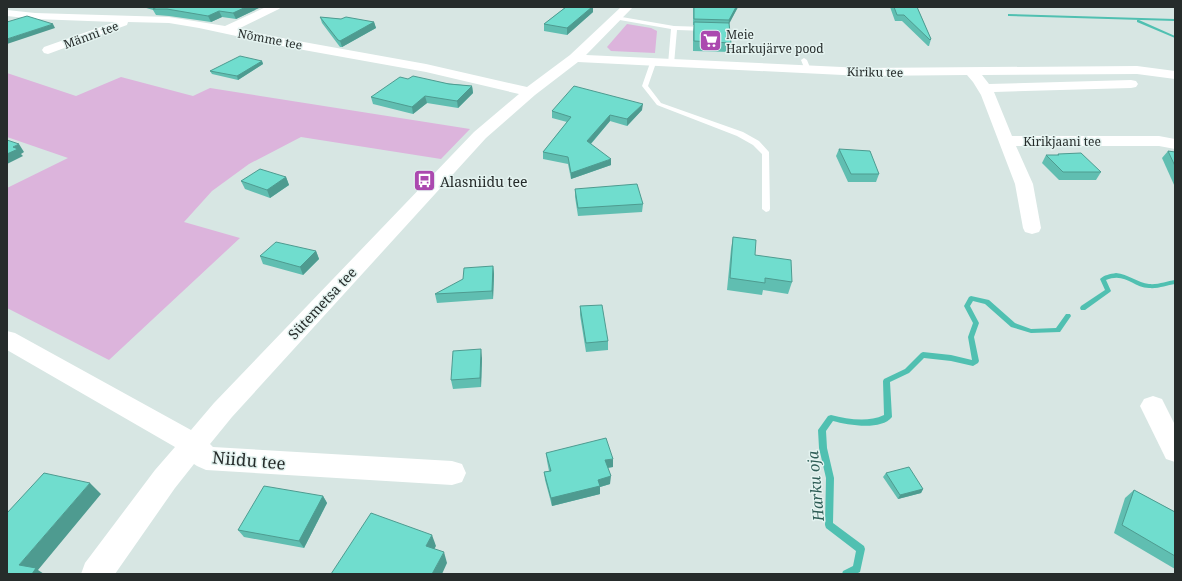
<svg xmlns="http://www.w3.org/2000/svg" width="1182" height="581" viewBox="0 0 1182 581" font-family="'Noto Serif',serif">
	<rect width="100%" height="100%" fill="#d7e6e3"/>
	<g fill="#dcb4dc">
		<polygon points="627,24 651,28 657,31 655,53 611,51 607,47"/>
		<polygon points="7,73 76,96 121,77 193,96 210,88 470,129 441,159 301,137 249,164 212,191 184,222 240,238 109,360 7,308 7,188 68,158 7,137"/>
	</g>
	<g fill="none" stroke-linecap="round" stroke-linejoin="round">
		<g fill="#50c0b1" fill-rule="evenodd">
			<polygon points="1008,14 1175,19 1175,21 1009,16 1008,16"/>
			<polygon points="1137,20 1139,20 1175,36 1175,38 1137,22"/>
			<path d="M 1116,273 C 1128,274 1138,283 1149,284 C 1158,285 1167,281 1175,280 L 1175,284 C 1167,285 1158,289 1149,288 C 1132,287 1125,272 1106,280 L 1111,291 L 1110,292 L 1085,310 L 1081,310 L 1080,308 L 1081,306 L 1105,290 L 1100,279 C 1104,275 1110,274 1116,273 Z"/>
			<path d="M 971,296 L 989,300 L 1015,323 L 1031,329 L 1056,328 L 1066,314 L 1070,314 L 1071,316 L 1060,332 L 1031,333 L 1011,327 L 985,304 L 973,301 L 970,306 L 979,323 L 974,337 L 979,361 L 978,363 L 973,366 L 951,361 L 924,358 L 909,373 L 890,382 L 892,417 C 881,431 848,425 833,421 L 826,431 L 827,448 L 834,478 L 833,523 L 864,546 L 865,549 L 860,572 L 856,574 L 842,574 L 843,571 L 853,566 L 856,551 L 826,528 L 825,525 L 826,478 L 819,448 L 818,430 L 828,416 L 831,415 C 848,419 867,423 884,415 L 883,381 L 884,379 L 905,369 L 921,353 L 923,352 L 951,355 L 972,360 L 968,337 L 973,323 L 964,306 L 969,297 Z"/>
		</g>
		<g fill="#fff" fill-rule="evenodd">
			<polygon points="616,16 674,26 706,27 709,29 706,31 677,30 674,64 671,66 668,64 671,29 614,19 614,17"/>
			<polygon points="804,58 807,60 811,70 810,71 805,70 801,60"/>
			<polygon points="653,61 656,63 648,86 661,103 743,132 759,141 769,152 770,209 769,211 766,212 762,209 762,154 753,145 737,136 657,105 642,86 650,63"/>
		</g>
		<g fill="#fff" fill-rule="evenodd">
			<polygon points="266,7 281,7 279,9 238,29 287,39 426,64 527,87 570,55 621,7 633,7 586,55 863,68 1137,66 1175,71 1175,79 1137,74 982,75 989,84 1131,80 1136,81 1138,84 1136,87 1131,88 994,92 1012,136 1159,136 1175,139 1175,149 1159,146 1016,146 1033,184 1041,228 1039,232 1032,234 1025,232 1023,228 1015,184 981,95 973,82 967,75 863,76 578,62 535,95 486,138 232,417 210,444 213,447 452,461 462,464 466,473 462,482 452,485 206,470 197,466 194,464 175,488 115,574 81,574 85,563 155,470 175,447 7,350 7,331 15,333 191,430 214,403 474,132 519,94 426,72 287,47 199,28 169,23 128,22 127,25 48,54 44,53 42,50 44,47 115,22 35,19 7,16 7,10 35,13 169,17 225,26"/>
			<polygon points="1153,396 1162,399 1175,425 1175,462 1166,459 1140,406 1144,399"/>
		</g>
	</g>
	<g fill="#60beb1">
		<polygon points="143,7 261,7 236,19 222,17 211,22 169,16 156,15 153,10"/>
		<polygon points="566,7 593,7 593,12 567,35 544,31 544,24"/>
		<polygon points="693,7 738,7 729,23 731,43 730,52 693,51 693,32 694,25 693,25"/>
		<polygon points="890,7 917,7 931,39 929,46 928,46 902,21 895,21"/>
		<polygon points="320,17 341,19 374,22 376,28 342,47 340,47 322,23"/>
		<polygon points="262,61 263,64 238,80 212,74 210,71"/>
		<polygon points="408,79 472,86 473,93 458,108 427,103 413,114 373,104 371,97"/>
		<polygon points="642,110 627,126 610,121 591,144 611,165 571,179 568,164 543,159 543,152 567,122 552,118 552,111"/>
		<polygon points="839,149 879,174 876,182 848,182 836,156"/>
		<polygon points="1168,151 1175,152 1175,187 1162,158"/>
		<polygon points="1058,154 1101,172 1096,180 1059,180 1042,163 1046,155 1057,155"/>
		<polygon points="286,177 289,185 270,198 245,189 241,181"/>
		<polygon points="575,189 643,204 642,212 578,216 575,197"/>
		<polygon points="733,237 755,255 792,282 788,294 763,290 762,295 727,290 731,249"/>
		<polygon points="316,251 319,259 303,275 263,264 260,256"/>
		<polygon points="493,266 494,274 493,299 437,303 435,294"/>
		<polygon points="580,306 608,341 608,350 586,352 580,315"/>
		<polygon points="482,358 481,387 453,389 451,380"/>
		<polygon points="546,453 613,467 608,468 610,484 600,487 600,494 552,506 545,480 544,472 549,471 547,461"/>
		<polygon points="886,473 923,489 921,493 898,499 883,477"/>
		<polygon points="1134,490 1175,512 1175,569 1114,533 1125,498"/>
		<polygon points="323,496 327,503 304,548 244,537 238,530"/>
	</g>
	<g fill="#4e9b90">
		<polygon points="246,7 261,7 236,19 233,13"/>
		<polygon points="592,7 593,7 593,12 567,35 567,28"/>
		<polygon points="736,7 738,7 728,26 729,20"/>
		<polygon points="219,11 222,17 211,22 208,16"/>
		<polygon points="374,22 376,28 342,47 340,41"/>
		<polygon points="53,24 55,28 7,44 7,39"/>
		<polygon points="262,61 263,64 238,80 237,76"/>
		<polygon points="472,86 473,93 458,108 457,101"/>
		<polygon points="425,96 427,103 413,114 412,107"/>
		<polygon points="643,104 642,110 627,126 627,119"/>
		<polygon points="610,115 610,121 587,148 587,141"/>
		<polygon points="19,144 24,152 21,154 23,156 7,164 7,154 13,147"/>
		<polygon points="611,159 611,165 571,179 571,173"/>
		<polygon points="286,177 289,185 270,198 267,190"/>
		<polygon points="316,251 319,259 303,275 300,267"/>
		<polygon points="493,266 494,274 493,299 492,291"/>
		<polygon points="481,349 482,358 481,387 480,378"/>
		<polygon points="613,459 613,467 605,468 605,460"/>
		<polygon points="611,476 610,484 600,487 600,494 552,506 551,498 598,480"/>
		<polygon points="90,483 101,494 38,570 44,574 32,574 19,565"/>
		<polygon points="923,489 921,493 898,499 900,495"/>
		<polygon points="323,496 327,503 304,548 299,541"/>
		<polygon points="432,535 436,546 430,557 426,546"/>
		<polygon points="444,552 447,563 442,574 432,574"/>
	</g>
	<g fill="#70ddce" stroke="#4e9b90">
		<polygon points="157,7 246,7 233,13 219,11 208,16 167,9 153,9"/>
		<polygon points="566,7 592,7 567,28 544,24"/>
		<polygon points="694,7 736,7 729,20 694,19"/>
		<polygon points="894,7 917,7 931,39 930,40 904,15 897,15"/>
		<polygon points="27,16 53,24 7,39 7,22"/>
		<polygon points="320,17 341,19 346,17 374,22 340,41 338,40"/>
		<polygon points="694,22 729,23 731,43 694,41"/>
		<polygon points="240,56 262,61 237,76 210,71"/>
		<polygon points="413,76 449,84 472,86 457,101 425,96 412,107 371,97 400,77 408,79"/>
		<polygon points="574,86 643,104 627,119 610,115 587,141 611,159 571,173 568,157 543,152 571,117 552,111"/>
		<polygon points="7,140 19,144 13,147 18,149 7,154"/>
		<polygon points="839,149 870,151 879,174 851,174"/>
		<polygon points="1168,151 1175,152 1175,166"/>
		<polygon points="1081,153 1101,172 1063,172 1046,155 1059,155 1058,154"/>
		<polygon points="260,169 286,177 267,190 241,181"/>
		<polygon points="637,184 643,204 578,208 575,189"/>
		<polygon points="733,237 756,240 755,255 791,260 792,282 765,278 765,283 730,278"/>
		<polygon points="276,242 316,251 300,267 260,256"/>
		<polygon points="493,266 492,291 435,294 463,279 464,268"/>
		<polygon points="602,305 608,341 586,343 580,306"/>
		<polygon points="481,349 480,378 451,380 453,351"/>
		<polygon points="606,438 613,459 605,460 611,476 598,480 600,486 551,498 544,472 551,471 546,453"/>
		<polygon points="909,467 923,489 900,495 886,473"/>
		<polygon points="44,473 90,483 19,565 36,568 32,574 7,574 7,513"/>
		<polygon points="264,486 323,496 299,541 238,530"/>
		<polygon points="1134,490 1175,512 1175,556 1122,525"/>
		<polygon points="371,513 432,535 426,546 444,552 432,574 331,574"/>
	</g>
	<defs>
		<symbol id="supermarket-square" viewBox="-11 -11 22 22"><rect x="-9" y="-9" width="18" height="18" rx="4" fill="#ab49af" stroke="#e4f3f0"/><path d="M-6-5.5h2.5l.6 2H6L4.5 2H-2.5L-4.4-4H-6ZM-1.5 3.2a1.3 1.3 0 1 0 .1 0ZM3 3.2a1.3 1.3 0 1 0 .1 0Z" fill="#fff"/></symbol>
		<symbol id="bus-square" viewBox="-11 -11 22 22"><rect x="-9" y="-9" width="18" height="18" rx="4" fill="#ab49af" stroke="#e4f3f0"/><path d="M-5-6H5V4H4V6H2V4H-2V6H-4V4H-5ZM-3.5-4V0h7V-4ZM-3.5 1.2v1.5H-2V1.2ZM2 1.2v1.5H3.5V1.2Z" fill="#fff"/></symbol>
	</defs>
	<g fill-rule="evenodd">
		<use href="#supermarket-square" x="698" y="28" width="25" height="25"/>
		<use href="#bus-square" x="412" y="168" width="25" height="25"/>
	</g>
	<g text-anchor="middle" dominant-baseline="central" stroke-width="3" stroke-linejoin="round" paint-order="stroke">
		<g font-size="12" fill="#262c2b" stroke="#e4f3f0" text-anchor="start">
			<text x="726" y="34">Meie<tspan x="726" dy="14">Harkujärve pood</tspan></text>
		</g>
		<g font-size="12" fill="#262c2b" stroke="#e4f3f0">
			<text transform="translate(91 35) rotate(-20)">Männi tee</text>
			<text transform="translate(270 39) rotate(11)">Nõmme tee</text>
			<text transform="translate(875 72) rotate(1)">Kiriku tee</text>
			<text x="1062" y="141">Kirikjaani tee</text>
		</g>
		<g font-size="14" fill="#262c2b" stroke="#e4f3f0" text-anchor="start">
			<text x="440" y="181">Alasniidu tee</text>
		</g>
		<g font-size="14" fill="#262c2b" stroke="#e4f3f0">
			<text transform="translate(322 303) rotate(-47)">Sütemetsa tee</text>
		</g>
		<g font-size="15" font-style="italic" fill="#2d5c55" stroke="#e4f3f0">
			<text transform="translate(815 486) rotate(-95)">Harku oja</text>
		</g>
		<g font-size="17" fill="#262c2b" stroke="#e4f3f0">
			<text transform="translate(249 460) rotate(5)">Niidu tee</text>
		</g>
	</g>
	<rect width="1182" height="581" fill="none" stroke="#262c2b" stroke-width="16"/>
</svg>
